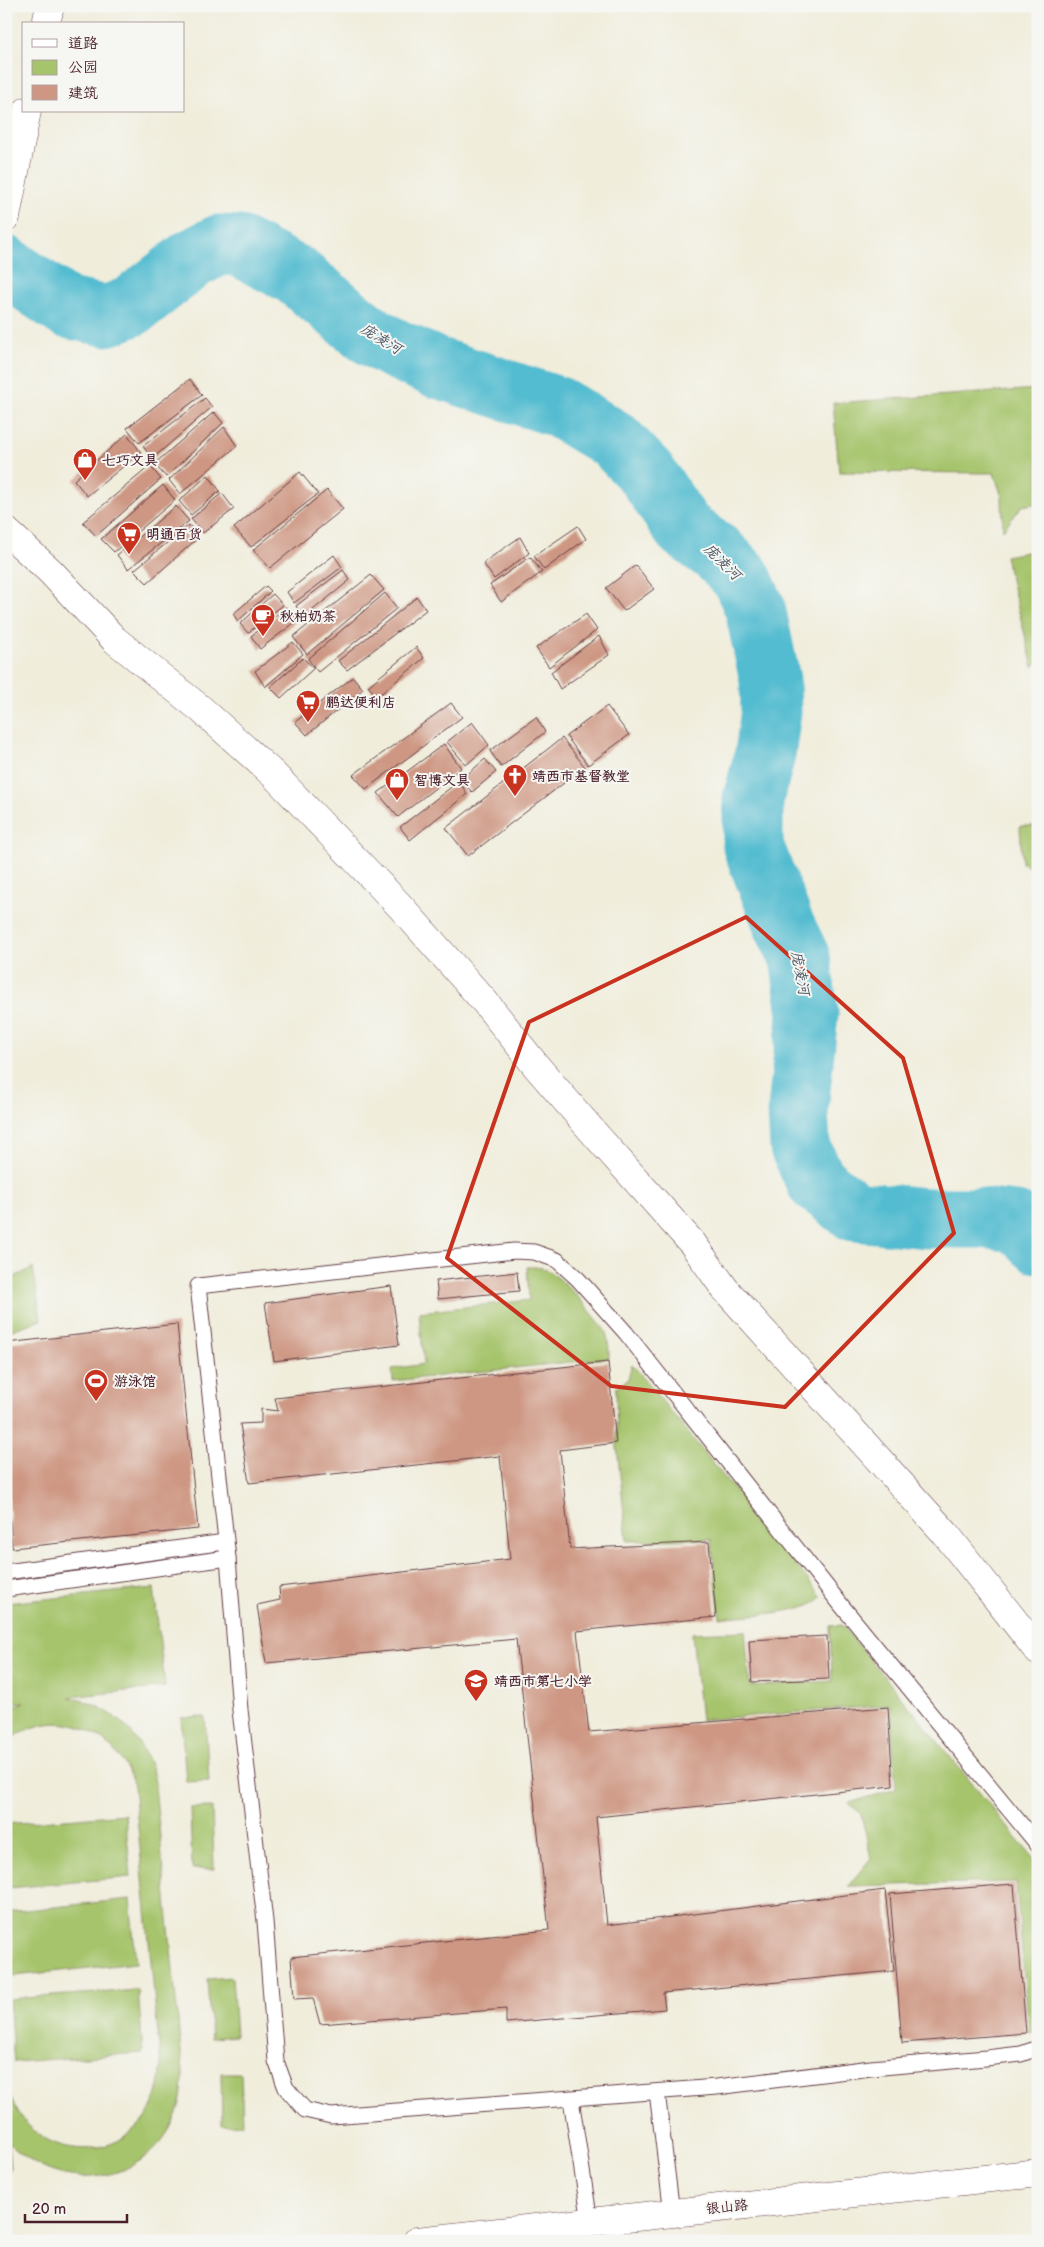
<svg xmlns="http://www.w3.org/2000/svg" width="1044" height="2247" viewBox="0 0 1044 2247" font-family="'Balsamiq Sans','LXGW WenKai TC',sans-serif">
	<rect width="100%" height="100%" fill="#f6f6f2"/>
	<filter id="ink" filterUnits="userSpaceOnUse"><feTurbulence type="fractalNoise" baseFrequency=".02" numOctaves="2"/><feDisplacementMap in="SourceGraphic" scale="10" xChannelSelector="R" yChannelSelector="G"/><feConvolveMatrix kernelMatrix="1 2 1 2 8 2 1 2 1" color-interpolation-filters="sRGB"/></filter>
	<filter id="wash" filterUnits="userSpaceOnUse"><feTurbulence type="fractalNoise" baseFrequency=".0096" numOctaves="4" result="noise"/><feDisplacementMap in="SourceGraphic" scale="20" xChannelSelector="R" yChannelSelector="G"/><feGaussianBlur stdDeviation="1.12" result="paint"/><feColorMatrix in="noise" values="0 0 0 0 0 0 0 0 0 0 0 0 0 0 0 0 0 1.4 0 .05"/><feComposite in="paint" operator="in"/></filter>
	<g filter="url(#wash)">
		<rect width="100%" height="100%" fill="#f0eddb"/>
		<g fill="#a6c46c" stroke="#78724c">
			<polygon points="1038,389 1038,503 1022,506 1003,530 1002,497 994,473 839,472 833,403"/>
			<polygon points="1038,550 1038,662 1033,667 1005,556"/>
			<polygon points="1020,826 1038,826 1038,869 1022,863"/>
			<path d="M 527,1267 C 532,1267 538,1267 542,1268 C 559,1272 596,1316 605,1331 C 609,1339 609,1349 609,1358 L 393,1381 L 392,1369 L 424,1364 L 419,1312 L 529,1300 Z"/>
			<polygon points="33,1268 41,1320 6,1332 6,1281"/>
			<path d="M 632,1364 L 822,1597 C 804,1615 746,1614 720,1618 L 711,1539 L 627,1541 L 617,1447 L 616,1388 L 628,1379 Z"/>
			<path d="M 154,1588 L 165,1687 L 69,1697 C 113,1706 141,1734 154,1776 L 183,2071 C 187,2170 74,2213 8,2142 L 10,2170 L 6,2170 L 6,2080 C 25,2179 160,2168 161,2066 L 134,1786 C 115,1729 56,1702 6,1743 L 6,1710 L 25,1702 L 6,1703 L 6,1603 Z"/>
			<polygon points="842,1625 1038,1864 1038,2030 1029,2033 1016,1882 848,1886 871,1858 861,1814 849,1803 896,1789 890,1705 701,1720 692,1633 745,1631 750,1686 832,1681 830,1626"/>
			<polygon points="205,1717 209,1781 186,1782 181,1718"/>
			<polygon points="212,1807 214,1869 192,1869 190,1808"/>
			<polygon points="125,1814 131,1877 9,1888 6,1824"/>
			<polygon points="130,1899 136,1963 14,1976 7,1912"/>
			<polygon points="232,1977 236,2036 211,2038 207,1979"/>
			<polygon points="138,1990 143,2053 14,2062 9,1999"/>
			<polygon points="221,2073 241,2073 243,2124 222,2125"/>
		</g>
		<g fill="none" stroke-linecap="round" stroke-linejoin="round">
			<polyline stroke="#53bcd0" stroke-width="61" points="6,266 67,308 106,316 132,306 192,259 219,245 239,246 295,275 367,333 393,348 435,367 558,407 614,440 646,473 683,528 718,554 741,577 755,608 770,680 771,711 765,754 753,800 753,846 784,925 800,958 808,1013 798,1110 800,1147 817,1183 854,1211 927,1218 980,1218 1016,1222 1038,1243"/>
		</g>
		<g id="blocks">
			<g fill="#ce9783">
				<polygon points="190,379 202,395 139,443 127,428"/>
				<polygon points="205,398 212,407 152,459 143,446"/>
				<polygon points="214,412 223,423 166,477 154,464"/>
				<polygon points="224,427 237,446 180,494 169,480"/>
				<polygon points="127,434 141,452 87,496 74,480"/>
				<polygon points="150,466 161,479 96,536 83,522"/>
				<polygon points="300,472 318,494 251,547 234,528"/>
				<polygon points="208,475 220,491 191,515 179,501"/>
				<polygon points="163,485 175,500 114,552 101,539"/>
				<polygon points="327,490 343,509 270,568 253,550"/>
				<polygon points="222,493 234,509 203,533 191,519"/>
				<polygon points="176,506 189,521 128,569 117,555"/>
				<polygon points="189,525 199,537 147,583 134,570"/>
				<polygon points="578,526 586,539 544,570 534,556"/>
				<polygon points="520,537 529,553 494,579 483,563"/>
				<polygon points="334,555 342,567 294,603 287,592"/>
				<polygon points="530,557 542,572 501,602 490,585"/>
				<polygon points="636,565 654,589 624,611 606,588"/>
				<polygon points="343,570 350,580 303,618 296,606"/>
				<polygon points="371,575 384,590 307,654 293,637"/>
				<polygon points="266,586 271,591 238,621 233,614"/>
				<polygon points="385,593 397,608 318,672 308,659"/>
				<polygon points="273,594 283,605 248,633 240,624"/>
				<polygon points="417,597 426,610 347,670 338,661"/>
				<polygon points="286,607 298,620 260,649 251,636"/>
				<polygon points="586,614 597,630 549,667 536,648"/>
				<polygon points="599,636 609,655 560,689 551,672"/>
				<polygon points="293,642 303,654 265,687 255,671"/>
				<polygon points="416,647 424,658 377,697 368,686"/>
				<polygon points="303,658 314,668 281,698 270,687"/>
				<polygon points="353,677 363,689 307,735 295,722"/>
				<polygon points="451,703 462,717 366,789 353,775"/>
				<polygon points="607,706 629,735 588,765 566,736"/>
				<polygon points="536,717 545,732 501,767 490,751"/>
				<polygon points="472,722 489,745 466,765 447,742"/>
				<polygon points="562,738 585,767 468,856 446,828"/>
				<polygon points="444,744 461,768 398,817 378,793"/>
				<polygon points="485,759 496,772 472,792 461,780"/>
				<polygon points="459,781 467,794 410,840 400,827"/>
				<polygon points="517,1272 519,1291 438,1299 436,1281"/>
				<polygon points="391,1286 399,1345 274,1361 265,1303"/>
				<polygon points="177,1324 198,1529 12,1548 6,1460 6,1343"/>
				<polygon points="608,1362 616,1443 560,1450 570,1549 709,1542 716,1617 577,1631 589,1732 888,1707 893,1786 596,1817 607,1925 885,1890 894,1971 663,1993 665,2009 506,2023 506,2009 320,2024 313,1998 294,1999 291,1957 549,1930 516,1639 266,1663 257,1605 280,1600 279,1587 510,1559 500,1456 249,1483 240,1424 261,1423 261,1409 278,1411 275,1398"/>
				<polygon points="827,1636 829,1679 752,1682 749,1640"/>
				<polygon points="1014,1884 1026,2033 902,2043 890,1894"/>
			</g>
		</g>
	</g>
	<g filter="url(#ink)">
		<use href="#blocks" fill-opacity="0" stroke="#633e45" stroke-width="1"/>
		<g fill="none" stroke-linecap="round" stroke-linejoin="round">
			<defs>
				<g id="service">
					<polyline points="6,1572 225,1542"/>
					<polyline points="6,1589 228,1558"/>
					<polyline points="1038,1845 842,1606 626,1333 578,1279 557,1260 534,1252 514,1251 198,1286 228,1558 240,1710 265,1921 276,2061 286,2088 305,2110 331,2116 717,2087 871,2068 986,2058 1021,2054 1038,2048"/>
					<polyline points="657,2092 672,2213"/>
					<polyline points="571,2099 590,2222"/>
				</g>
				<polyline id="minor" points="6,531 50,571 115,640 202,710 274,775 400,906 485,1002 537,1067 594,1133 693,1244 725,1289 945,1533 1038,1651"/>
				<polyline id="secondary" points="417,2241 1038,2173"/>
				<g id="primary">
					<polyline points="46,24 50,6"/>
					<polyline points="6,217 27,111"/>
				</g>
			</defs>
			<use href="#service" stroke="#633e45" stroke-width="17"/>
			<use href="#minor" stroke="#633e45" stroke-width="29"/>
			<use href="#secondary" stroke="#633e45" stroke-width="29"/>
			<use href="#primary" stroke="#633e45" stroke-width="29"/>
			<use href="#service" stroke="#fff" stroke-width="15"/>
			<use href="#minor" stroke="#fff" stroke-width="28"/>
			<use href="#secondary" stroke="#fff" stroke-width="28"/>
			<use href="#primary" stroke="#fff" stroke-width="28"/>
		</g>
	</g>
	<path fill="none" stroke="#c8321e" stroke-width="4" stroke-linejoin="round" d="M 746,917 L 903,1058 L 954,1233 L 785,1407 L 611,1386 L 447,1258 L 529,1022 Z"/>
	<defs>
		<symbol id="shop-pin" viewBox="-11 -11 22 30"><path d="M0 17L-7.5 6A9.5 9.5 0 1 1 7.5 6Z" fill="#c8321e" stroke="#f6f6f2"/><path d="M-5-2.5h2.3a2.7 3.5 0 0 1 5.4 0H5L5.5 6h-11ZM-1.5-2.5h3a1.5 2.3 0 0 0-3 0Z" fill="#fff"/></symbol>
		<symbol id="supermarket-pin" viewBox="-11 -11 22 30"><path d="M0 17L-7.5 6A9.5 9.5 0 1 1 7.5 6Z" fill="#c8321e" stroke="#f6f6f2"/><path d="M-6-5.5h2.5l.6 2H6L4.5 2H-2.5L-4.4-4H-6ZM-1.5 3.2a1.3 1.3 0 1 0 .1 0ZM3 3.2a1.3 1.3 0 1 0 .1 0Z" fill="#fff"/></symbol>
		<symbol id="cafe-pin" viewBox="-11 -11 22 30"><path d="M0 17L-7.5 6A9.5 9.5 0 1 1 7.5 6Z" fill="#c8321e" stroke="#f6f6f2"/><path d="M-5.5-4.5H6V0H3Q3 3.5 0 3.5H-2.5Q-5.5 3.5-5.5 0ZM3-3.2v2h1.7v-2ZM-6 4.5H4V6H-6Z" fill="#fff"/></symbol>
		<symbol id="church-pin" viewBox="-11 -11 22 30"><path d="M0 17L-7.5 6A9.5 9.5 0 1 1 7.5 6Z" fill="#c8321e" stroke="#f6f6f2"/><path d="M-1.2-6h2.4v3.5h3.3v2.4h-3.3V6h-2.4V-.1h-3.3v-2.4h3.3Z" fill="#fff"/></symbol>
		<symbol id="stadium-pin" viewBox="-11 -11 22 30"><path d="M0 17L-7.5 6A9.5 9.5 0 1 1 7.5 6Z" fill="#c8321e" stroke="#f6f6f2"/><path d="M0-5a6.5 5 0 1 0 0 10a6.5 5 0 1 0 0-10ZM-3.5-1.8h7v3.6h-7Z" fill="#fff"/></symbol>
		<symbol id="school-pin" viewBox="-11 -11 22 30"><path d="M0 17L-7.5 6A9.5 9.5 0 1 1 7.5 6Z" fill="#c8321e" stroke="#f6f6f2"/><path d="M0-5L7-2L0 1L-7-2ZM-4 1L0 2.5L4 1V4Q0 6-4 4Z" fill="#fff"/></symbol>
	</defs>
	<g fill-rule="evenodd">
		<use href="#shop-pin" x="71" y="446" width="28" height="38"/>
		<use href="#supermarket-pin" x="115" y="520" width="28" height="38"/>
		<use href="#cafe-pin" x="249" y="602" width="28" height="38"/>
		<use href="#supermarket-pin" x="294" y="688" width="28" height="38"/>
		<use href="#church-pin" x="501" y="762" width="28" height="38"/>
		<use href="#shop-pin" x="383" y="766" width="28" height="38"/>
		<use href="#stadium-pin" x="82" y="1367" width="28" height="38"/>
		<use href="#school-pin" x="462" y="1667" width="28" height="38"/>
	</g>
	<g text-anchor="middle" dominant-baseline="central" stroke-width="4" stroke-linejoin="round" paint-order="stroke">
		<g font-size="14" font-weight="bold" fill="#4a1f2b" stroke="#f6f6f2" text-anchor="start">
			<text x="102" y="460">七巧文具</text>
			<text x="146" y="534">明通百货</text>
			<text x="280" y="616">秋柏奶茶</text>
			<text x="326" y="702">鹏达便利店</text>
			<text x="532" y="776">靖西市基督教堂</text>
			<text x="414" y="780">智博文具</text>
			<text x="114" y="1381">游泳馆</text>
			<text x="494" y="1681">靖西市第七小学</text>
		</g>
		<g font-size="14" fill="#4a1f2b" stroke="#f6f6f2">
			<text transform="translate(727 2207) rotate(-6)">银山路</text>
		</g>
		<g font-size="15" font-style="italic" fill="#4d5665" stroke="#f6f6f2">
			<text transform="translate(381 339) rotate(31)">庞凌河</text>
			<text transform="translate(722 562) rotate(44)">庞凌河</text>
			<text transform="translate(800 973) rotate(79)">庞凌河</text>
		</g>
	</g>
	<rect width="1044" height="2247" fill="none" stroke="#f6f6f2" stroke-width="25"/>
	<rect x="22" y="22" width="162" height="90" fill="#f6f6f2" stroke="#b1a0a2"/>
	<rect x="32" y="39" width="25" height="8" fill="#ffffff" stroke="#b1a0a2"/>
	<text x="68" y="48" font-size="15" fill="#4a1f2b">道路</text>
	<rect x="32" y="60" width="25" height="15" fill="#a6c46c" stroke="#b1a0a2"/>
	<text x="68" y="72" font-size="15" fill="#4a1f2b">公园</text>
	<rect x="32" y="85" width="25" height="15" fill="#ce9783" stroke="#b1a0a2"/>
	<text x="68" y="98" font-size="15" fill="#4a1f2b">建筑</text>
	<path d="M25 2214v8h102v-8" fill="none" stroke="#4a1f2b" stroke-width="2.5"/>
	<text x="32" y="2214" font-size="15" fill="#4a1f2b" stroke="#f6f6f2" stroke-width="4" paint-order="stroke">20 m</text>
</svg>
